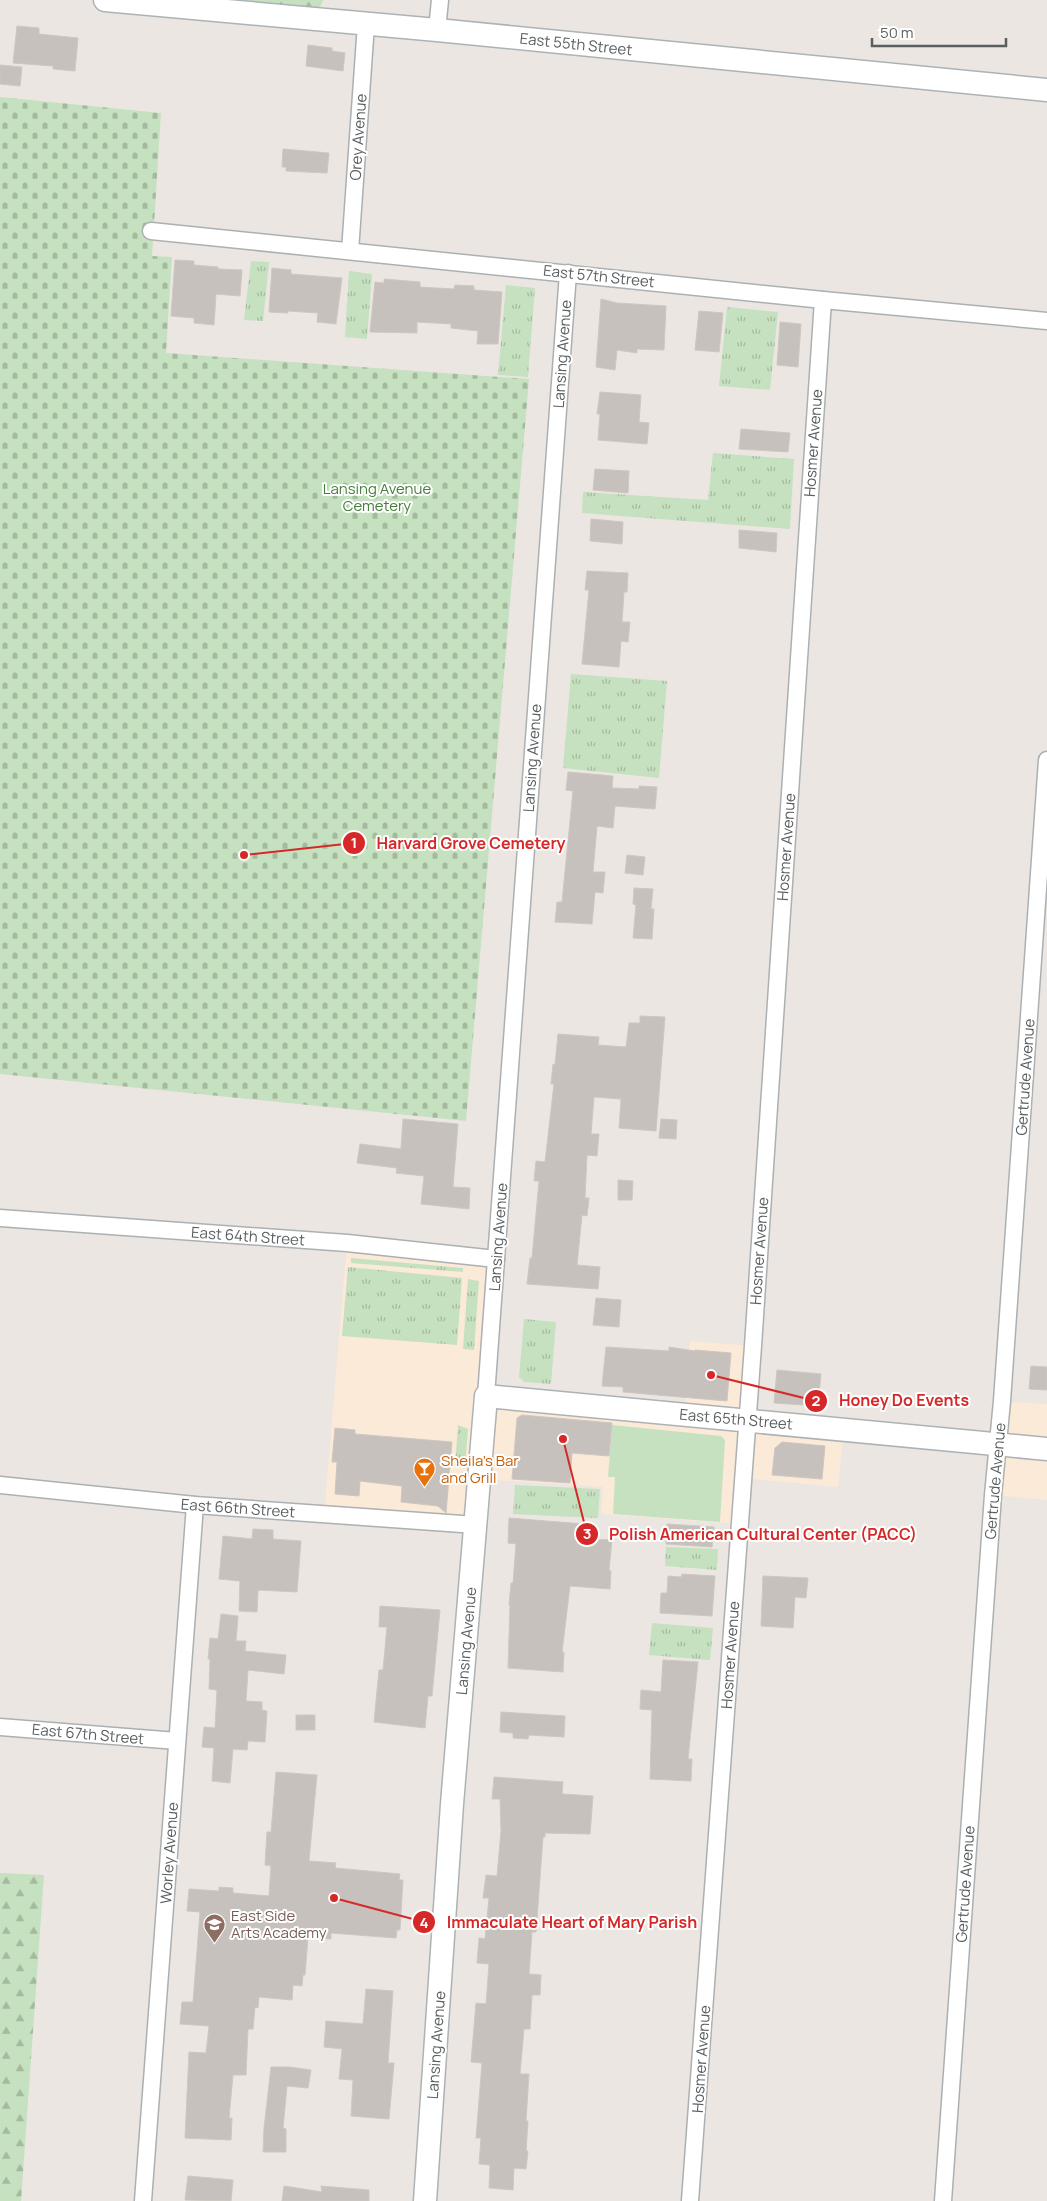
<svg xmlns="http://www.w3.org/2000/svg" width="1047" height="2201" viewBox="0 0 1047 2201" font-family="Manrope,sans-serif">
	<defs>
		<pattern id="grass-tufts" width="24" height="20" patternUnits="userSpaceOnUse" patternTransform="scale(1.25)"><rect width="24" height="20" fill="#c6e1bf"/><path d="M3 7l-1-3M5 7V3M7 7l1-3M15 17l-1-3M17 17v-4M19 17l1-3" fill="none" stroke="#a4ba9f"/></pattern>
		<pattern id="forest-firs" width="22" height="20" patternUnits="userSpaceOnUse" patternTransform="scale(1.25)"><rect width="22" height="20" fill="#c6e1bf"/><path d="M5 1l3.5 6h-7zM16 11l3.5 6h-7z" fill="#a4ba9f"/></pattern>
		<pattern id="cemetery-stones" width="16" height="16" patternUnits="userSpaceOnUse" patternTransform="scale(1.25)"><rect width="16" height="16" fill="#c6e1bf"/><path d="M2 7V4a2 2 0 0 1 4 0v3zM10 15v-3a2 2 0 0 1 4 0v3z" fill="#a4ba9f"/></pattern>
	</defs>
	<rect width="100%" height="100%" fill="#ebe6e1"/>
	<g fill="#faead7">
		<polygon points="347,1243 496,1259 486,1395 684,1414 690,1341 753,1346 746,1421 844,1428 838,1487 742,1478 739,1524 601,1514 603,1487 480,1479 476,1525 324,1514"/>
		<polygon points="1002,1401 1047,1404 1047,1500 993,1495"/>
	</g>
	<g fill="url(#grass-tufts)">
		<polygon points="251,261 269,262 263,321 244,320"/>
		<polygon points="349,271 372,274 367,339 345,337"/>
		<polygon points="506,285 535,288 528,377 498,375"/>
		<polygon points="727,307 778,312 770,390 719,386"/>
		<polygon points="713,453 794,459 790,529 582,513 583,492 708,500"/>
		<polygon points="571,674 667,681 659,778 563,768"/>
		<polygon points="351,1258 463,1268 463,1272 351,1263"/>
		<polygon points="348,1267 462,1278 457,1345 342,1336"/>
		<polygon points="468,1279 479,1281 474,1350 463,1349"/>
		<polygon points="524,1319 556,1322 551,1384 524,1382 519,1377"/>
		<polygon points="458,1425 468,1429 465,1466 455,1466"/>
		<polygon points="515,1485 600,1489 598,1518 513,1514"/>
		<polygon points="666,1547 718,1549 717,1570 665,1566"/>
		<polygon points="652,1623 713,1628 710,1660 649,1655"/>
	</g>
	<g fill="url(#forest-firs)">
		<polygon points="141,0 323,0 315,20"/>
		<polygon points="0,1873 44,1875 21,2201 0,2201"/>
	</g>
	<polygon fill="url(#cemetery-stones)" points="0,97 161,113 152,256 172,257 166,353 529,379 466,1121 0,1074"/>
	<polygon fill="#c6e1bf" points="612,1425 721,1436 725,1440 720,1522 613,1514 615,1477 608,1477"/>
	<g fill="#c6c1bd" stroke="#cfc7c0">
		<polygon points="17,26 39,28 39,34 78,38 75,71 53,69 53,66 13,63"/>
		<polygon points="308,45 332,48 332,51 345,53 343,71 306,66"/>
		<polygon points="0,65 22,67 20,86 0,84"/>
		<polygon points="283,149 329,153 327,173 286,171 286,167 282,167"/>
		<polygon points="175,260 194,261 194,265 218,267 218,269 242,270 240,296 216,294 214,325 194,323 194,318 171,316"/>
		<polygon points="272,268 291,270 291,274 342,278 336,324 317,322 318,313 288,311 288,313 269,312"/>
		<polygon points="384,279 420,282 420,287 454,289 455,285 474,286 474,290 502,292 498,344 477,344 478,331 451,328 451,324 417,322 417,333 370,332 375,282 384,283"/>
		<polygon points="601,299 617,303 666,306 664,350 637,349 637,353 617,350 615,370 596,367"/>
		<polygon points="699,311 723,313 719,352 695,350"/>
		<polygon points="780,322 801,324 798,367 777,365"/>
		<polygon points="600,392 641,395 639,422 649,423 647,444 598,440 600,414 597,414"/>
		<polygon points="741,429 790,433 788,452 739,449"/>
		<polygon points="595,469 629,471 628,493 593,490"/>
		<polygon points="591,519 623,522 622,544 590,541"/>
		<polygon points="739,530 777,533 776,552 739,548"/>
		<polygon points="587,571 628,573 627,592 624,592 622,622 630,622 628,642 621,641 619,667 582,664 589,590 585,590"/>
		<polygon points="568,772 613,776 612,788 639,789 639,786 657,787 655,809 615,806 613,828 597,826 593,872 605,872 603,893 595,892 592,924 555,922 557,902 562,902 573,791 566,790"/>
		<polygon points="627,855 645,857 643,875 625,873"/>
		<polygon points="634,888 653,889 651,909 654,909 652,939 633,938 636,905 633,904"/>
		<polygon points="640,1016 665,1017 656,1131 619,1128 621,1099 594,1097 591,1134 599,1134 597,1156 587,1155 585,1198 589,1198 587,1216 582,1215 577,1265 600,1267 598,1289 527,1284 530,1258 532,1258 539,1181 534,1181 536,1161 545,1162 554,1084 551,1084 553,1064 555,1065 558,1034 599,1037 598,1045 626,1047 629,1023 640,1023"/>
		<polygon points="403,1119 458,1124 453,1187 470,1188 469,1209 421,1204 424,1176 396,1173 397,1168 357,1163 360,1144 401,1149"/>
		<polygon points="661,1119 677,1120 676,1139 659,1138"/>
		<polygon points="618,1180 633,1181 632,1200 618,1200"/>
		<polygon points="596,1298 621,1300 619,1327 593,1325"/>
		<polygon points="606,1347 669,1351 669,1347 695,1351 695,1350 731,1353 727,1401 623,1392 623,1387 602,1386"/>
		<polygon points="1031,1366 1047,1367 1047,1390 1029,1389"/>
		<polygon points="777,1370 821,1374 818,1406 774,1403"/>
		<polygon points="522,1415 612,1423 609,1456 572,1453 570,1483 512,1479 517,1418"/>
		<polygon points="335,1428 355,1430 355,1434 452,1442 446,1513 438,1506 401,1502 402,1486 360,1481 359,1496 335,1494 337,1462 332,1462"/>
		<polygon points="782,1442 825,1446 822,1479 772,1475 775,1448"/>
		<polygon points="509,1518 584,1524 583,1539 612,1540 609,1570 611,1571 610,1589 570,1586 562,1652 564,1652 563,1672 508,1668 510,1605 509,1605 511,1583 513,1583 516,1544 508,1543"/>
		<polygon points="667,1524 714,1527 712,1547 666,1544"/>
		<polygon points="253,1529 273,1530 273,1539 301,1541 297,1592 258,1590 257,1612 239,1611 240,1581 219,1579 223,1536 252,1539"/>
		<polygon points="682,1574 715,1576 712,1616 660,1613 661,1593 667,1593 668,1576 681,1577"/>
		<polygon points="763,1576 808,1578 806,1598 795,1597 793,1628 761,1626"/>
		<polygon points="380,1606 440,1610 432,1696 428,1696 425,1728 374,1722 379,1670 383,1670 387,1627 379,1627"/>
		<polygon points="221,1614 238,1616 236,1641 246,1641 245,1651 286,1655 284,1674 248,1670 246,1701 262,1702 262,1710 267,1711 265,1742 248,1741 247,1750 233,1749 230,1783 212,1781 214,1748 202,1747 204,1727 215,1728 217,1690 209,1689 210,1659 208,1659 210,1638 218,1639"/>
		<polygon points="663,1660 698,1662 688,1759 692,1759 691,1781 650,1779 652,1710 640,1709 641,1690 661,1692"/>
		<polygon points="501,1712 565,1716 564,1737 529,1735 528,1739 513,1738 513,1733 500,1732"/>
		<rect x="296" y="1715" width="19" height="15"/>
		<polygon points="276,1772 317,1775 309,1861 336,1863 335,1868 400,1874 399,1880 403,1880 400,1930 397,1930 396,1938 331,1933 331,1939 308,1937 305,1975 303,1975 302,1986 293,1985 292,2000 259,1997 258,2008 255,2007 253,2029 248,2029 246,2075 233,2075 229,2118 232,2118 231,2140 185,2138 189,2052 206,2053 209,2026 180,2024 182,2002 193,2002 200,1912 187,1911 189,1889 219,1891 219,1887 233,1888 233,1893 269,1896 271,1866 265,1865 267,1832 271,1832"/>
		<polygon points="494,1777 563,1782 562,1794 593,1796 590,1834 545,1833 545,1837 543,1837 536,1932 532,1932 529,1974 541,1975 540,1995 532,1995 530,2029 524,2029 520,2074 529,2074 526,2121 528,2121 526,2151 528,2151 526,2169 514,2168 513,2190 489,2188 490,2165 479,2164 481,2138 476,2138 482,2063 471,2062 476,2003 486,2004 489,1964 477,1963 479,1938 485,1939 489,1898 483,1898 486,1875 497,1876 501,1831 500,1799 492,1799"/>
		<polygon points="366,1989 393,1991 388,2063 394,2063 389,2119 351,2116 353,2080 339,2079 342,2049 324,2047 326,2021 363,2024"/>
		<polygon points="271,2067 289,2067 311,2070 308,2088 287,2086 283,2128 286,2129 286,2152 263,2152 264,2128"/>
		<polygon points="188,2176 233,2180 231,2201 185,2200"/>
		<polygon points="284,2186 322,2192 321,2186 369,2190 369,2201 282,2201"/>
	</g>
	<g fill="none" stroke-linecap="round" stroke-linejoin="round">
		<defs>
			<g id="street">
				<polyline points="437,30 440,0"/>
				<polyline points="151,231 823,300 1047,321"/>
				<polyline points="350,251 366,24"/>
				<polyline points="0,1218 347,1243 496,1259"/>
				<polyline points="486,1396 568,273"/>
				<polyline points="0,1485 195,1505 476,1525"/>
				<polyline points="0,1727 177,1741"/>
				<polyline points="143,2201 195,1505"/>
				<polyline points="690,2201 753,1346 823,300"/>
				<polyline points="943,2201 993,1495 1002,1401 1047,760"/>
			</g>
			<g id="secondary">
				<polyline points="105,0 437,30 1047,90"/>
				<polyline points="425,2201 452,1804 486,1396 1047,1449"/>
			</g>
		</defs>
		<use href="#street" stroke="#acb0b2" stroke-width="19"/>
		<use href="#secondary" stroke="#adb2b5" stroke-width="25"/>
		<use href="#street" stroke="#fff" stroke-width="16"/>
		<use href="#secondary" stroke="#fff" stroke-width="22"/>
	</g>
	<defs>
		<symbol id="bar-pin" viewBox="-11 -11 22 30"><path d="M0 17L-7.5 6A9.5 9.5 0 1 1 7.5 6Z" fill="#e8710a" stroke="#fff"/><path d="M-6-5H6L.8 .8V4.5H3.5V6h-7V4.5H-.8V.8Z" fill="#fff"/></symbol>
		<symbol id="school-pin" viewBox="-11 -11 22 30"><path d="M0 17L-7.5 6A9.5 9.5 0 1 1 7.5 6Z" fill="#8d6e63" stroke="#fff"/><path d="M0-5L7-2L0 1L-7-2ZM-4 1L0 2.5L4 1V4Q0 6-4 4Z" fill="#fff"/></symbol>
	</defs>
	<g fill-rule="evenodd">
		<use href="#bar-pin" x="412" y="1456" width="25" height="34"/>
		<use href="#school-pin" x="202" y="1912" width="25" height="34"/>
	</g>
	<g text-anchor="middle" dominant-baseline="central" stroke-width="4" stroke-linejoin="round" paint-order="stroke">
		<g font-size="15" fill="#595e60" stroke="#fff">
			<text transform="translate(576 44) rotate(6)">East 55th Street</text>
			<text transform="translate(358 137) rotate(-86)">Orey Avenue</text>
			<text transform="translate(599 276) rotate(6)">East 57th Street</text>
			<text transform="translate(562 354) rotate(-86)">Lansing Avenue</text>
			<text transform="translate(813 443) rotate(-86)">Hosmer Avenue</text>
			<text transform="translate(532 758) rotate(-86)">Lansing Avenue</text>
			<text transform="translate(786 847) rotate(-86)">Hosmer Avenue</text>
			<text transform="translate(1025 1077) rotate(-86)">Gertrude Avenue</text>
			<text transform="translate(248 1236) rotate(4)">East 64th Street</text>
			<text transform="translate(498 1237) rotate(-86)">Lansing Avenue</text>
			<text transform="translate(759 1251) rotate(-86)">Hosmer Avenue</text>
			<text transform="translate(736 1419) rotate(5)">East 65th Street</text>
			<text transform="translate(995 1481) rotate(-85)">Gertrude Avenue</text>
			<text transform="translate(238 1508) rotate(4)">East 66th Street</text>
			<text transform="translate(466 1641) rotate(-85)">Lansing Avenue</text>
			<text transform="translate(730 1655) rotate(-86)">Hosmer Avenue</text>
			<text transform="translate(88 1734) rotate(5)">East 67th Street</text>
			<text transform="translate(169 1853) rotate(-86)">Worley Avenue</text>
			<text transform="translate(965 1884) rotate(-86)">Gertrude Avenue</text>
			<text transform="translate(436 2045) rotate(-86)">Lansing Avenue</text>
			<text transform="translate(701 2059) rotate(-86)">Hosmer Avenue</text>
		</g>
		<g font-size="15" fill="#467e3b" stroke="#fff">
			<text x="377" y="488">Lansing Avenue<tspan x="377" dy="17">Cemetery</tspan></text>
		</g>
		<g font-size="15" fill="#c56008" stroke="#fff" text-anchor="start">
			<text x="441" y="1460">Sheila's Bar<tspan x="441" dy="17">and Grill</tspan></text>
		</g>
		<g font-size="15" fill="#785e54" stroke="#fff" text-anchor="start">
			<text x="231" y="1915">East Side<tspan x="231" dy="17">Arts Academy</tspan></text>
		</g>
	</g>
	<path fill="none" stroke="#d62828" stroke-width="2" d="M244 855L354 843M711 1375L816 1401M563 1439L587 1534M334 1898L424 1922"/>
	<g fill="#d62828" stroke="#fff" stroke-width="2">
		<circle cx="244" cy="855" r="5"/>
		<circle cx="711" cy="1375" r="5"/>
		<circle cx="563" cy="1439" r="5"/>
		<circle cx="334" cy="1898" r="5"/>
		<circle cx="354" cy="843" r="12"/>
		<circle cx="816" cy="1401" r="12"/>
		<circle cx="587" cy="1534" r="12"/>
		<circle cx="424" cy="1922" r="12"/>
	</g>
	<g font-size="15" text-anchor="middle" font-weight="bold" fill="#fff">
		<text x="354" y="848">1</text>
		<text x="816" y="1406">2</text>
		<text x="587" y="1539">3</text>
		<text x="424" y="1928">4</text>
	</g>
	<g font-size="16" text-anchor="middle" font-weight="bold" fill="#d62828" stroke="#fff" stroke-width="4" stroke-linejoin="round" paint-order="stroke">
		<text x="471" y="849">Harvard Grove Cemetery</text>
		<text x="904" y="1406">Honey Do Events</text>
		<text x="763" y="1540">Polish American Cultural Center (PACC)</text>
		<text x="572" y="1928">Immaculate Heart of Mary Parish</text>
	</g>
	<path d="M872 38v8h134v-8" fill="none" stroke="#595e60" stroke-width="2.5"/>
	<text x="880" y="38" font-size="15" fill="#595e60" stroke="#ffffff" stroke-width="4" paint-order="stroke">50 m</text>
</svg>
